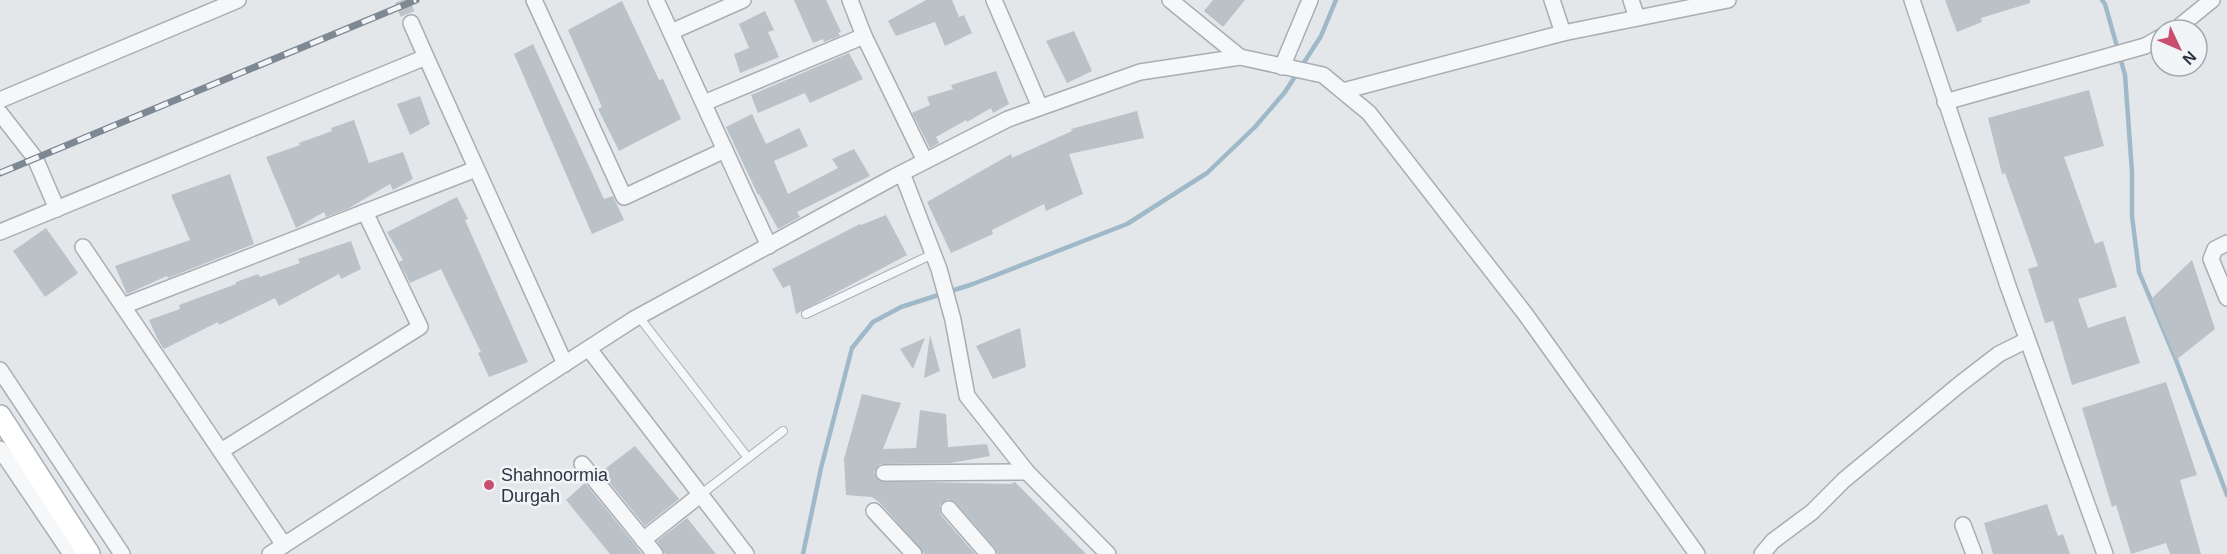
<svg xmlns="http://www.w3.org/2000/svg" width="2227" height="554" viewBox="0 0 2227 554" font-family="Helvetica,sans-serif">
	<rect width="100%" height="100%" fill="#e3e7ea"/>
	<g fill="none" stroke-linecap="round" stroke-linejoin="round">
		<g stroke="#9fb9c9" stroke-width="4.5">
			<polyline points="2102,0 2105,4 2125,75 2132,172 2132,216 2139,272 2176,360 2227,495"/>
			<polyline points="803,554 821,468 852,348 873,322 901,307 973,284 1127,224 1207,173 1255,127 1285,92 1321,36 1336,0"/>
		</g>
	</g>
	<g fill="#bac1c7">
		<polygon points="794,0 826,0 841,32 838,33 840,36 824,42 823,39 813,43"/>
		<polygon points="926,0 952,0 959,17 964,15 972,33 945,46 935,22 896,36 888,21"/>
		<polygon points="1213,0 1245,0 1223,27 1204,11"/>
		<polygon points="1945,0 2030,0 2030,3 1981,18 1982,22 1957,32"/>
		<polygon points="622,1 659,80 663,79 681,119 619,151 598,109 602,107 568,30"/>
		<polygon points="765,11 774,30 768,32 779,57 740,73 734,54 749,48 739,24"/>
		<polygon points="1074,31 1092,71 1067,83 1046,41"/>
		<polygon points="533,44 604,199 613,196 624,220 592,234 514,54"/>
		<polygon points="849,53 863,79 810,103 805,93 758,113 751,95"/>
		<polygon points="996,71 1009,104 993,113 991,108 967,122 966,120 936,137 939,143 930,148 912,113 930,105 927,97 953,89 951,85"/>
		<polygon points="2089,90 2104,146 2064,157 2095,244 2103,241 2117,287 2078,299 2088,328 2125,316 2140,363 2072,385 2053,321 2045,323 2028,269 2038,266 2005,173 2002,174 1988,118"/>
		<polygon points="420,96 430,124 410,135 397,104"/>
		<polygon points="1137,111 1144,138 1069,154 1083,194 1046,211 1044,204 992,230 993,234 951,253 927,202 1011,154 1012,158 1072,131 1071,129"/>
		<polygon points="752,114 766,144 799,128 808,146 774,161 788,194 838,168 832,159 854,149 870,176 797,212 800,217 778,229 759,194 758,195 726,127"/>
		<polygon points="354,120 369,163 403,152 413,179 393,190 390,184 349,208 326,217 324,212 296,228 266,157 300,145 299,143 332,131 331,128"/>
		<polygon points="230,174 254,244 168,278 167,276 127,294 115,266 190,240 171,195"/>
		<polygon points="457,197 468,219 465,220 528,362 489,377 478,353 481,352 441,269 410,283 399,262 403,260 387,232"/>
		<polygon points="886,215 907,255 796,314 790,285 783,288 772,269 860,224 861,225"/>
		<polygon points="46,228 78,273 45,297 13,251"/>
		<polygon points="351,241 361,269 341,279 339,274 279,306 275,298 219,325 218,322 164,349 158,340 149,320 180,309 179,305 236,284 236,282 258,274 260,277 300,263 298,259"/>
		<polygon points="2192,260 2215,329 2176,360 2151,299"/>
		<polygon points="1020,328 1026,367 993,379 976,346"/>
		<polygon points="930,335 940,371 924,378"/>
		<polygon points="925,338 913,369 900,349"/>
		<polygon points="2166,382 2197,475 2180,480 2201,554 2170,554 2166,543 2131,554 2116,505 2112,507 2082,408"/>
		<polygon points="862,394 901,403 883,449 916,448 920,410 946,414 948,447 987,444 990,456 951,463 880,464 874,472 879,481 1011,484 1015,482 1086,554 998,554 995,548 956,503 948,499 940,505 941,515 975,554 925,554 881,504 872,497 846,495 844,459"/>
		<polygon points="635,446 679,499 645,526 601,472"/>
		<polygon points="585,483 636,546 642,554 610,554 566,500"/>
		<polygon points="2047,504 2058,536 2063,534 2070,554 1993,554 1984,523"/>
		<polygon points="687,518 716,554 665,554 657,541"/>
	</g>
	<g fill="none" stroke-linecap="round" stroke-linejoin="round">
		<polyline stroke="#bec4c8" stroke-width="15" stroke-dasharray="15 8" stroke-linecap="butt" points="402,0 411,23"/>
		<defs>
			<g id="lane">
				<polyline points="806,314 933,254"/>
				<polyline points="639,317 748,458"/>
				<polyline points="700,495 783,431"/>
			</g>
			<g id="street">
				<polyline points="534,0 624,197 725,150"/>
				<polyline points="656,0 769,246"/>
				<polyline points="850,0 864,36 925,161"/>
				<polyline points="994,0 1040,107"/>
				<polyline points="1170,0 1240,57"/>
				<polyline points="1552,0 1563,33"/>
				<polyline points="1631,0 1637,18"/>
				<polyline points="1912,0 2008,286 2105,554"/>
				<polyline points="411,23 426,57"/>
				<polyline points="2175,30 2212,0"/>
				<polyline points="671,32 743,0"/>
				<polyline points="1282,67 1310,0"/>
				<polyline points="1343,91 1563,33 1728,0"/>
				<polyline points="0,100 238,0"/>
				<polyline points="1945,102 2145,46 2161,37"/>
				<polyline points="704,103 864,36"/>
				<polyline points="0,113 35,158 57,209"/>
				<polyline points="902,173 939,269 953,320 967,396 1027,472 1108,554"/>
				<polyline points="0,232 426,57 565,364"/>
				<polyline points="2227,243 2215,249 2211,259 2227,298"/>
				<polyline points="83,247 284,545"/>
				<polyline points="123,306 476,169"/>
				<polyline points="589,349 746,554"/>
				<polyline points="0,370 122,554"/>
				<polyline points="0,449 71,554"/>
				<polyline points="221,451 420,327 365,212"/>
				<polyline points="582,464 655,554"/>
				<polyline points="884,473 1027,472"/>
				<polyline points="949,509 988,554"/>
				<polyline points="874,511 914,554"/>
				<polyline points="1963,525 1974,554"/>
				<polyline points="643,540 700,495"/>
				<polyline points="270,554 634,319 894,177 1008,119 1140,72 1240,57 1323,75 1369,113 1526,315 1697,554"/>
				<polyline points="1762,554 1773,541 1812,512 1844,480 1960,384 1999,354 2027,340"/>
			</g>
			<polyline id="secondary" points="0,416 89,554"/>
		</defs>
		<use href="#lane" stroke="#a8aeb4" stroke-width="10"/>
		<use href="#street" stroke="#a8aeb4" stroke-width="18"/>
		<use href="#secondary" stroke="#a8aeb4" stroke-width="24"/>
		<use href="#lane" stroke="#f5f7f9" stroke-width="8"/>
		<use href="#street" stroke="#f5f7f9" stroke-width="15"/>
		<use href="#secondary" stroke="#fff" stroke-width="21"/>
		<defs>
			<polyline id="rail" points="0,173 416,0"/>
		</defs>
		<use href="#rail" stroke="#7d8893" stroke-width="7"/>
		<use href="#rail" stroke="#f2f5f8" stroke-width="4.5" stroke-dasharray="14" stroke-linecap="butt"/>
	</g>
	<circle fill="#c94e70" stroke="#f2f5f8" stroke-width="2" cx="489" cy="485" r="6"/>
	<g text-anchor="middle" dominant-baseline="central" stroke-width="5" stroke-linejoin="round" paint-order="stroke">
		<g font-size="18" fill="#2b3642" stroke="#f2f5f8" text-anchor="start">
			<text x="501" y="475">Shahnoormia<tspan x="501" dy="21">Durgah</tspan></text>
		</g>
	</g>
	<g transform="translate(2179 48) rotate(134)"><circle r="28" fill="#f2f5f8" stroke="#a2a9af" stroke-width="1.5"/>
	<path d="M0-4.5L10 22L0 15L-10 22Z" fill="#c94e70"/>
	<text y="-9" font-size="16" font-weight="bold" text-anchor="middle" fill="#2b3642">N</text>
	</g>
</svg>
